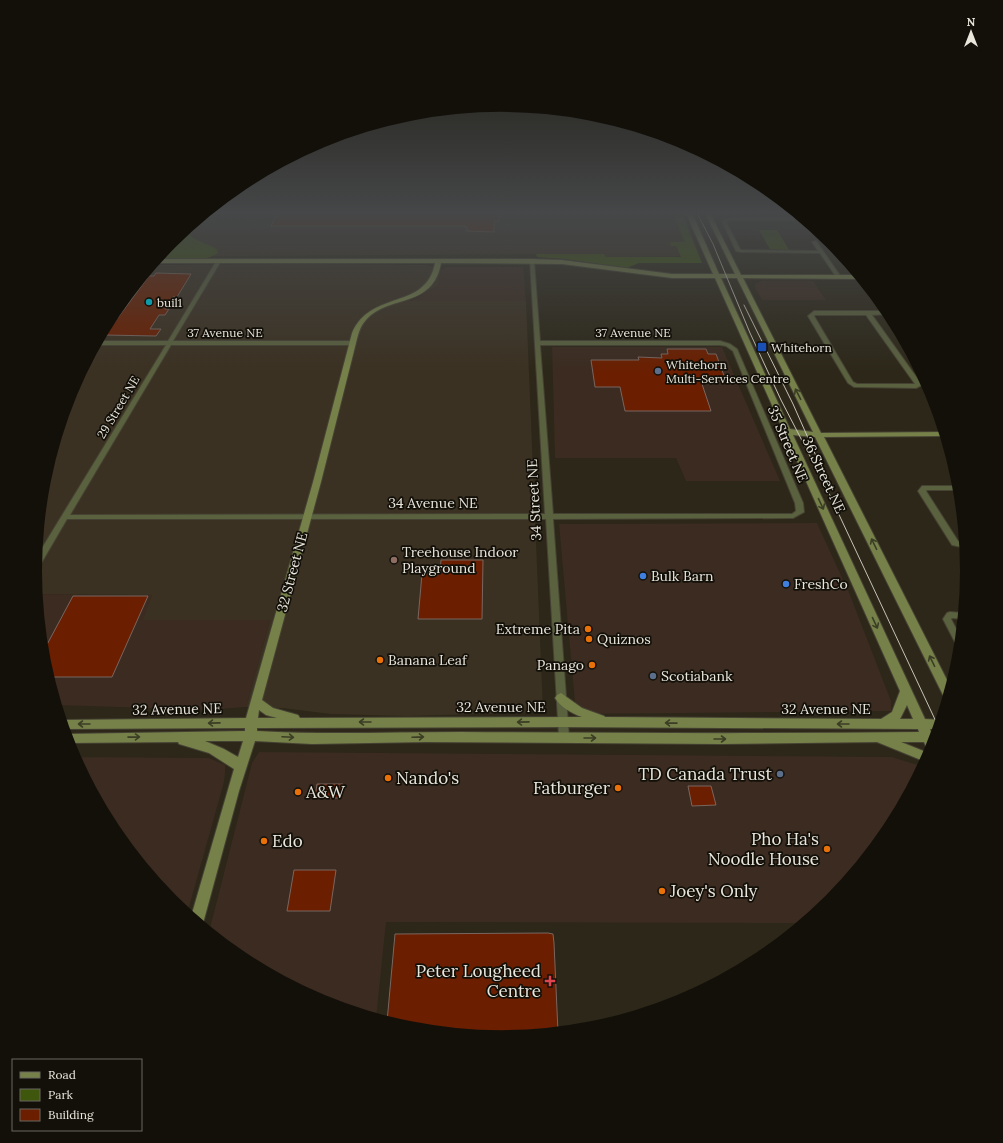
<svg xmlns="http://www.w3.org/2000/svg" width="1003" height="1143" viewBox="0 0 1003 1143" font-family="Lora,serif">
	<rect width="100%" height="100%" fill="#2c2718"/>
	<g fill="#3b2b20">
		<polygon points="447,267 523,267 526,301 409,302 438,286 441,270"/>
		<polygon points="761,281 813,281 826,300 762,300 755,288 755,284"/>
		<polygon points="552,347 722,347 780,481 686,481 676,458 555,458"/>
		<polygon points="817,523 850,595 891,701 891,711 576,714 559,524"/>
		<polygon points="37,594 152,595 144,620 270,620 246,707 207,710 57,705 44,662"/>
		<polygon points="259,752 892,757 924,767 889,831 831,902 805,923 386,922 376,1019 323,1002 242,959 209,932 252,763"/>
		<polygon points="74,757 209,758 225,765 225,773 224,782 187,914 171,901 113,830"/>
	</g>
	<g fill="#3b3122">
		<polygon points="207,213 672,213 685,242 671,246 676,246 680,256 606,257 604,254 536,254 214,256 218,253 206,244 193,238 189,233 191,226"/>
		<polygon points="309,264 427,265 441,270 438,286 410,301 526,301 543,712 407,716 331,714 283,708 246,707 270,620 143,620 152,595 37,594 35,571 44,480 71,393 114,312 153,265"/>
	</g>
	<g fill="#3e570d">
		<polygon points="672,213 682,213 702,263 639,263 627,268 565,259 537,257 536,254 604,254 606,257 681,257 676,246 671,246 670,242 685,242"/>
		<path d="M 191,226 L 189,233 L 193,238 L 217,249 L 218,253 C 205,263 174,259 157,259 L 172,241 Z"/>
		<polygon points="759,230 777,230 789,250 770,249"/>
	</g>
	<g fill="#6b1f00" stroke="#79665f">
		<polygon points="278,213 499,213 499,221 494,221 494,232 467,231 467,227 465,227 465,226 271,226"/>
		<polygon points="156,273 191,274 177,297 173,297 165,309 169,309 165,315 159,315 150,329 161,329 156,336 105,335 149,276 154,276"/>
		<polygon points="667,349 706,349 708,354 716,354 726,381 701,381 711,411 625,411 620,387 595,387 591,360 639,360 638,357 662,358 661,354 668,354"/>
		<polygon points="441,560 483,560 482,619 418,619 422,574 440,574"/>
		<polygon points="73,596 148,596 112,677 49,677 44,662 43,652"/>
		<polygon points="317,784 343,784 340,798 315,798"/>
		<polygon points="688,786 711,786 716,805 692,806"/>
		<polygon points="294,870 336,870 330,911 287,911"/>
		<polygon points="548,933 553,934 554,943 558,1032 501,1038 410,1029 387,1022 395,934"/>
	</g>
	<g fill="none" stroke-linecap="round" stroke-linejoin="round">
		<defs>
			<g id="street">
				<polygon points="791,213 795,213 799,217 794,220 730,220 726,222 740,249 741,250 818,251 812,242 816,241 841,277 841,278 837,278 820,253 741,252 736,251 722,221 729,218 794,217"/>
				<path d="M 217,260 L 221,261 L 173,341 L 352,341 L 355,343 L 352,345 L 171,345 L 70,515 L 545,514 L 530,261 L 532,260 L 534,261 L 540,341 L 720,341 L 730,344 L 737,349 L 803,503 L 804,512 L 793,518 L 553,519 L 569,737 L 567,740 L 564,741 L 561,740 L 559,737 L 546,519 L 67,519 L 39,567 L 35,567 L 36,558 L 166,345 L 96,345 L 98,341 L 168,341 ZM 540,345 L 720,345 L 726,346 L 733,351 L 795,503 L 796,511 L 792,514 L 553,514 Z"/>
				<path d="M 889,311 L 891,314 L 872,315 L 922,385 L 916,388 L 854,387 L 848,383 L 808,316 L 814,311 ZM 815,315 L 866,315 L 915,384 L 857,384 L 853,382 L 814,316 Z"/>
				<polygon points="922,486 960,486 960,490 927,490 926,491 958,541 965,543 966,548 952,545 918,491"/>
				<polygon points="950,612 964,613 963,619 952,618 951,619 961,638 960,649 958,648 943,619 947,613"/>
			</g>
			<path id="secondary" d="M 686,213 L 692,213 L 719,274 L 735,274 L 705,213 L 710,213 L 741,275 L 859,275 L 862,279 L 743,278 L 821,433 L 944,432 L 945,436 L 824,437 L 951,688 L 948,699 L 945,698 L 943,695 L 815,437 L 793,435 L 925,719 L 942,720 L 939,729 L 930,729 L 931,732 L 938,733 L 931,753 L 929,753 L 924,742 L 901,742 L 931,754 L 926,762 L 877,742 L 721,744 L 426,742 L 312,744 L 255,741 L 239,791 L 202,927 L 191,917 L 234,769 L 209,753 L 179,744 L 178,742 L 68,743 L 66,734 L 245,731 L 245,728 L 64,729 L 61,720 L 246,718 L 313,482 L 352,333 C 371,289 426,311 435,263 L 154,263 L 157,259 L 532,259 L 562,260 L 672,274 L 713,274 ZM 441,263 L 562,264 L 672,278 L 715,278 L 900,691 L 892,712 L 881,719 L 605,717 L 604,716 L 582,708 L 561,693 L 557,695 L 555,698 C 560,707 573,714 582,717 L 300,718 L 298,715 L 273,708 L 262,700 L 321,482 L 356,343 C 358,335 360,326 366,320 C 389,294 433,309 441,263 ZM 721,278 L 737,278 L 813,432 L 790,429 ZM 907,705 L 913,719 L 900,719 ZM 259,710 L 266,715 L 277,718 L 258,718 ZM 562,727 L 918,729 L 919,732 C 766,734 613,733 460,732 C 392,732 325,735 257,731 L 257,728 ZM 205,741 L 243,741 L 238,757 L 224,749 Z"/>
		</defs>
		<use href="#street" stroke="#464233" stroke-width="2"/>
		<use href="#secondary" stroke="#464233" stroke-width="2"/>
		<use href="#street" fill="#5a613f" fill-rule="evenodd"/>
		<use href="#secondary" fill="#76814a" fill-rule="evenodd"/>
		<g stroke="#c7c3b8" stroke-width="1">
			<polyline points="697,213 713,244 750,333 781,400 827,489 939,728"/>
			<polyline points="744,305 793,404 820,465"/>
		</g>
	</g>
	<defs><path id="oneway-shaft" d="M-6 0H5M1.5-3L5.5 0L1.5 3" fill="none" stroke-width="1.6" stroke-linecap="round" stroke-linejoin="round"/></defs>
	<g stroke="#3b3d24">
		<use href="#oneway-shaft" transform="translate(798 394) rotate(-117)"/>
		<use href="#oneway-shaft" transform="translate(821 504) rotate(65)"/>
		<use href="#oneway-shaft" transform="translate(874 544) rotate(-116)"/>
		<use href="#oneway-shaft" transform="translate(875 623) rotate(65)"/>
		<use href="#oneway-shaft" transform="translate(932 661) rotate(-116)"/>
		<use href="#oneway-shaft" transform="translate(365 722) rotate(180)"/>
		<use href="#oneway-shaft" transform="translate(523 722) rotate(179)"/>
		<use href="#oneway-shaft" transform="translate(214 723) rotate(179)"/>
		<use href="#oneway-shaft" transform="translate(671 723) rotate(-179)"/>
		<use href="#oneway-shaft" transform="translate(84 724) rotate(180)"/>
		<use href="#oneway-shaft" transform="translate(843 724) rotate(-180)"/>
		<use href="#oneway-shaft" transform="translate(134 737) rotate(-1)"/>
		<use href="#oneway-shaft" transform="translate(288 737) rotate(3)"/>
		<use href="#oneway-shaft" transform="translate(418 737) rotate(-2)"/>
		<use href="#oneway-shaft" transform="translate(590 738)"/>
		<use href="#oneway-shaft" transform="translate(720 739)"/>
	</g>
	<linearGradient id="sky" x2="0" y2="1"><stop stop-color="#18150d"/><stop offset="0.57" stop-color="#454748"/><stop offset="1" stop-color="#454748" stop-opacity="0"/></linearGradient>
	<rect width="1003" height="373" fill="url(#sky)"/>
	<circle fill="#0f9aa8" stroke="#13100a" stroke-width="1.5" cx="149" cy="302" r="4"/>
	<rect fill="#1a4fb4" stroke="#13100a" stroke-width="1.5" x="757" y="342" width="10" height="10" rx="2"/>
	<g fill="#5c6f8a" stroke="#13100a" stroke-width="1.5">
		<circle cx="658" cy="371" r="4"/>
		<circle cx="653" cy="676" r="4"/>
		<circle cx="780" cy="774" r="4"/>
	</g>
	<circle fill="#8d6e63" stroke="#13100a" stroke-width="1.5" cx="394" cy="560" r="4"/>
	<g fill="#3f7fe0" stroke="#13100a" stroke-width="1.5">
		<circle cx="643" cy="576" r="4"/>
		<circle cx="786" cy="584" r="4"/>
	</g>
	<g fill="#e8710a" stroke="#13100a" stroke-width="1.5">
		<circle cx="588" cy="629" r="4"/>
		<circle cx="589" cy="639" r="4"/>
		<circle cx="380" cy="660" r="4"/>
		<circle cx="592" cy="665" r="4"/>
		<circle cx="388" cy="778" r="4"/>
		<circle cx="618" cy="788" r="4"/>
		<circle cx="298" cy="792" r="4"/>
		<circle cx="264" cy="841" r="4"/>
		<circle cx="827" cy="849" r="4"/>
		<circle cx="662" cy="891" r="4"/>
	</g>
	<path fill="#e0444e" stroke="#13100a" stroke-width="1.5" d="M548 975h4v4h4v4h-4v4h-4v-4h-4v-4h4z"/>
	<g text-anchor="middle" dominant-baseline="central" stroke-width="3.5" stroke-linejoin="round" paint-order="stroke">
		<g font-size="12" fill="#e9e6dc" stroke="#13100a" text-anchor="start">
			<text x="157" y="302">buil1</text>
			<text x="771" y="347">Whitehorn</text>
			<text x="666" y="364">Whitehorn<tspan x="666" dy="14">Multi-Services Centre</tspan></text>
		</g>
		<g font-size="12" fill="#e9e6dc" stroke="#13100a">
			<text x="225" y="332">37 Avenue NE</text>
			<text x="633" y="332">37 Avenue NE</text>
			<text transform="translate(118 407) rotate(-59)">29 Street NE</text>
		</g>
		<g font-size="14" fill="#e9e6dc" stroke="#13100a">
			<text transform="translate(788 444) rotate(67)">35 Street NE</text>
			<text transform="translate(824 475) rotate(65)">36 Street NE</text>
			<text transform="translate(534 500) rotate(-93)">34 Street NE</text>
			<text x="433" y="503">34 Avenue NE</text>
			<text transform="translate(292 572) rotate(-75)">32 Street NE</text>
			<text x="501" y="707">32 Avenue NE</text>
			<text transform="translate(177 709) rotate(-1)">32 Avenue NE</text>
			<text x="826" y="709">32 Avenue NE</text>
		</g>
		<g font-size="14" fill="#e9e6dc" stroke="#13100a" text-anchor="start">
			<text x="402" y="552">Treehouse Indoor<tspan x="402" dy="16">Playground</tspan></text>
			<text x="651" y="576">Bulk Barn</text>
			<text x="794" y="584">FreshCo</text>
			<text x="580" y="629" text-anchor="end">Extreme Pita</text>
			<text x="597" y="639">Quiznos</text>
			<text x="388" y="660">Banana Leaf</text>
			<text x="584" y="665" text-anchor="end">Panago</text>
			<text x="661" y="676">Scotiabank</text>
		</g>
		<g font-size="17" fill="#e9e6dc" stroke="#13100a" text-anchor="end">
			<text x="772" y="774">TD Canada Trust</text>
			<text x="396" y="778" text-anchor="start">Nando's</text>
			<text x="610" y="788">Fatburger</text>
			<text x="306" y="792" text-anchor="start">A&amp;W</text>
			<text x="819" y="839">Pho Ha's<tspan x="819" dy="20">Noodle House</tspan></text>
			<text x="272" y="841" text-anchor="start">Edo</text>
			<text x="670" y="891" text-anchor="start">Joey's Only</text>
			<text x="541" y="971">Peter Lougheed<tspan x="541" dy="20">Centre</tspan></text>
		</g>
	</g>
	<path d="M0 0H1003V1143H0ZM42 571a459 459 0 1 1 918 0a459 459 0 1 1-918 0Z" fill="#13100a" fill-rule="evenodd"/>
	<rect x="12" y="1059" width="130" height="72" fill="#13100a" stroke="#69665e"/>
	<rect x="20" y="1072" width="20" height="6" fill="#76814a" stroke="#69665e"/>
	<text x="48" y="1079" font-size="12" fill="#e9e6dc">Road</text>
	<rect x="20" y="1089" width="20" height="12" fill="#3e570d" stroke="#69665e"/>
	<text x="48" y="1099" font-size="12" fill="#e9e6dc">Park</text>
	<rect x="20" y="1109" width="20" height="12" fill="#6b1f00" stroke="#69665e"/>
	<text x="48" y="1119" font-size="12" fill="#e9e6dc">Building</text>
	<g transform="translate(971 32)" stroke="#13100a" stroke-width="3" paint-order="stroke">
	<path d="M0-3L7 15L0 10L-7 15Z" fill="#e9e6dc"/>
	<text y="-6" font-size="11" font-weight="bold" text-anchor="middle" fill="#e9e6dc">N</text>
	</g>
</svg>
